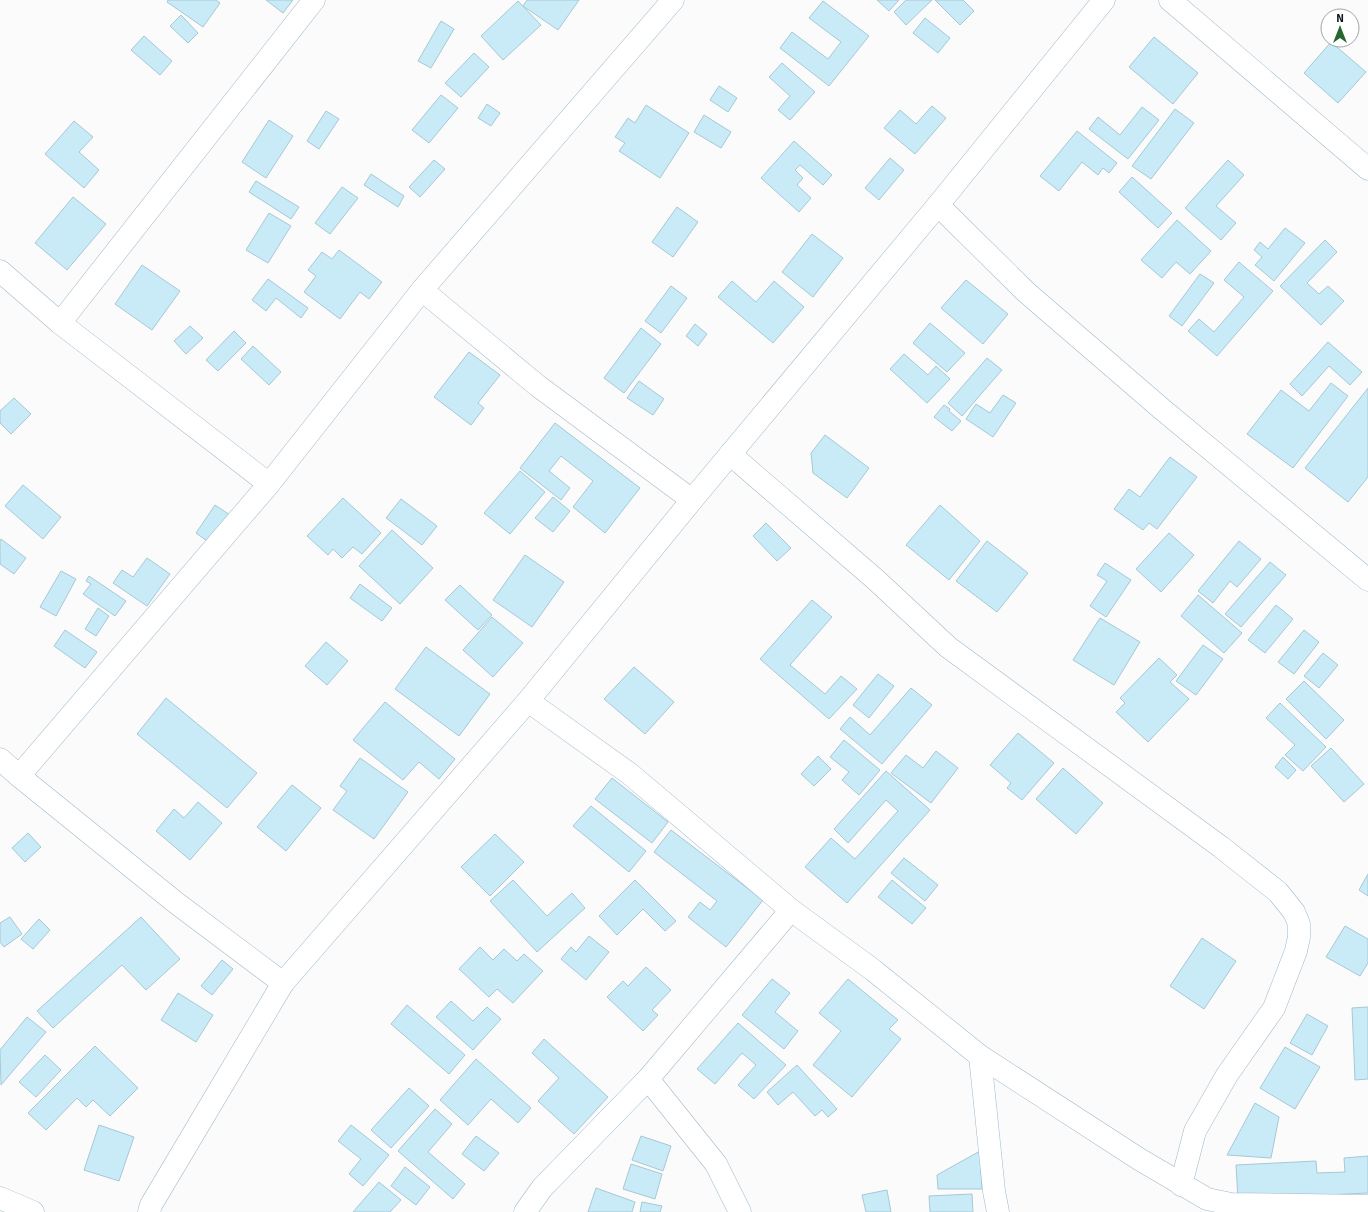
<svg xmlns="http://www.w3.org/2000/svg" width="1368" height="1212" viewBox="0 0 1368 1212" font-family="Signika,sans-serif">
	<rect width="100%" height="100%" fill="#fbfbfb"/>
	<g fill="#c8ebf7" stroke="#a6c8d5">
		<polygon points="168,0 216,0 220,3 203,27 167,2"/>
		<polygon points="266,0 293,0 283,13"/>
		<polygon points="527,0 579,0 558,30 523,6"/>
		<polygon points="877,0 899,0 889,11"/>
		<polygon points="906,0 932,0 906,25 894,12"/>
		<polygon points="935,0 963,0 974,11 960,25"/>
		<polygon points="518,1 541,25 503,60 481,36"/>
		<polygon points="823,1 869,36 829,86 780,48 792,32 828,59 841,42 809,18"/>
		<polygon points="181,15 198,33 188,43 170,26"/>
		<polygon points="925,18 950,38 938,53 913,33"/>
		<polygon points="441,21 454,29 431,68 418,61"/>
		<polygon points="144,36 172,61 160,75 131,50"/>
		<polygon points="1154,37 1198,73 1173,104 1129,67"/>
		<polygon points="1331,42 1366,72 1338,103 1304,73"/>
		<polygon points="474,53 489,67 461,97 445,83"/>
		<polygon points="782,63 815,92 790,120 778,110 790,96 769,77"/>
		<polygon points="719,86 737,98 728,112 710,100"/>
		<polygon points="441,95 458,108 429,143 412,130"/>
		<polygon points="487,104 500,113 491,126 478,118"/>
		<polygon points="646,105 689,133 660,178 619,151 625,143 615,137 628,118 635,123"/>
		<polygon points="932,106 946,118 915,154 884,128 900,110 916,124"/>
		<polygon points="1142,107 1159,120 1128,159 1089,129 1098,117 1120,135"/>
		<polygon points="1175,109 1194,123 1151,179 1132,166"/>
		<polygon points="326,111 339,119 319,149 307,141"/>
		<polygon points="704,115 731,132 721,148 694,132"/>
		<polygon points="269,120 293,136 266,178 242,162"/>
		<polygon points="74,121 93,137 79,152 99,170 84,188 45,154"/>
		<polygon points="1077,131 1117,163 1109,173 1103,168 1098,175 1082,162 1059,191 1040,176"/>
		<polygon points="794,141 832,175 823,185 800,165 795,170 803,178 797,185 811,198 799,212 761,178"/>
		<polygon points="890,158 904,170 879,200 865,188"/>
		<polygon points="434,160 445,169 420,197 409,187"/>
		<polygon points="1228,160 1244,175 1216,206 1236,223 1221,240 1185,208"/>
		<polygon points="371,174 404,196 398,207 364,185"/>
		<polygon points="1132,177 1172,213 1158,228 1119,192"/>
		<polygon points="256,181 299,207 291,219 249,192"/>
		<polygon points="342,187 358,198 330,234 315,223"/>
		<polygon points="73,197 106,224 67,270 35,243"/>
		<polygon points="677,207 698,222 673,257 652,242"/>
		<polygon points="269,213 291,226 268,263 246,250"/>
		<polygon points="1177,220 1211,251 1190,274 1176,262 1162,278 1141,260"/>
		<polygon points="1285,228 1305,243 1274,281 1255,265 1262,257 1254,250 1260,242 1268,249"/>
		<polygon points="812,234 843,258 813,297 782,272"/>
		<polygon points="1325,240 1337,252 1307,283 1319,294 1328,286 1344,301 1321,325 1280,286"/>
		<polygon points="339,250 382,282 369,299 360,292 340,319 304,292 316,276 308,270 322,252 332,259"/>
		<polygon points="1239,262 1273,291 1217,356 1188,331 1199,319 1214,332 1244,297 1224,280"/>
		<polygon points="142,265 180,291 152,330 115,304"/>
		<polygon points="1200,274 1214,283 1182,326 1169,316"/>
		<polygon points="268,279 308,308 301,318 276,298 266,311 252,300"/>
		<polygon points="966,280 1008,314 983,344 941,308"/>
		<polygon points="732,281 756,302 774,281 804,307 773,343 718,297"/>
		<polygon points="671,286 687,298 661,333 645,321"/>
		<polygon points="930,323 965,353 947,372 913,343"/>
		<polygon points="695,324 707,334 698,346 686,336"/>
		<polygon points="190,326 203,338 186,354 174,341"/>
		<polygon points="641,328 661,344 624,393 604,378"/>
		<polygon points="234,331 246,343 218,371 206,360"/>
		<polygon points="1328,342 1362,372 1350,385 1329,366 1302,396 1290,384"/>
		<polygon points="253,346 281,372 269,385 241,359"/>
		<polygon points="469,352 500,375 478,403 484,408 471,425 434,397"/>
		<polygon points="904,354 928,375 936,366 950,379 927,403 890,369"/>
		<polygon points="987,358 1002,370 962,416 948,403"/>
		<polygon points="639,381 664,399 653,415 627,398"/>
		<polygon points="1331,383 1348,396 1293,468 1247,434 1281,390 1309,411"/>
		<polygon points="1368,388 1368,477 1348,502 1305,468"/>
		<polygon points="1003,395 1016,403 993,437 966,419 976,404 990,413"/>
		<polygon points="14,398 31,414 11,434 0,423 0,411"/>
		<polygon points="944,405 950,409 949,411 961,421 952,431 934,417"/>
		<polygon points="555,423 640,488 605,533 573,507 593,481 561,456 549,471 570,488 561,500 520,468"/>
		<polygon points="825,435 869,468 847,498 813,473 811,453"/>
		<polygon points="1170,457 1197,477 1157,529 1149,523 1143,530 1114,509 1129,489 1140,497"/>
		<polygon points="520,471 545,492 510,534 484,513"/>
		<polygon points="23,485 61,517 43,539 5,506"/>
		<polygon points="553,497 570,511 553,532 535,518"/>
		<polygon points="343,498 381,533 362,554 353,547 342,558 333,549 328,555 307,536"/>
		<polygon points="401,499 437,526 422,545 386,518"/>
		<polygon points="215,505 230,515 211,544 196,533"/>
		<polygon points="940,505 980,541 949,580 906,545"/>
		<polygon points="766,523 791,548 777,561 753,536"/>
		<polygon points="392,530 433,568 400,604 359,566"/>
		<polygon points="1169,533 1194,555 1161,592 1136,569"/>
		<polygon points="1,539 26,558 14,574 0,564 0,541"/>
		<polygon points="987,541 1028,573 997,612 956,581"/>
		<polygon points="1239,541 1261,559 1237,587 1230,581 1213,603 1198,591"/>
		<polygon points="525,555 564,582 532,627 493,600"/>
		<polygon points="147,558 170,574 147,606 113,583 122,570 133,577"/>
		<polygon points="1270,562 1286,575 1241,627 1225,614"/>
		<polygon points="1105,563 1131,580 1106,617 1090,606 1107,581 1097,575"/>
		<polygon points="61,571 76,579 56,616 40,607"/>
		<polygon points="89,576 126,601 115,616 83,594 91,584 86,581"/>
		<polygon points="360,584 392,608 382,621 350,598"/>
		<polygon points="460,585 492,615 478,630 445,600"/>
		<polygon points="1198,595 1242,633 1224,653 1181,616"/>
		<polygon points="812,600 832,617 790,665 825,694 841,676 857,689 829,719 760,659"/>
		<polygon points="1276,605 1293,619 1265,653 1248,640"/>
		<polygon points="98,608 109,616 96,636 85,629"/>
		<polygon points="492,617 523,643 493,677 463,650"/>
		<polygon points="1100,618 1140,642 1114,685 1073,660"/>
		<polygon points="65,630 97,652 85,668 54,646"/>
		<polygon points="1304,630 1319,642 1294,674 1278,662"/>
		<polygon points="326,642 348,661 327,685 305,666"/>
		<polygon points="1203,645 1223,659 1196,695 1176,681"/>
		<polygon points="426,647 490,694 459,736 395,689"/>
		<polygon points="1323,653 1338,665 1319,688 1304,676"/>
		<polygon points="1159,658 1177,675 1170,682 1189,699 1148,742 1116,712 1125,703 1120,698"/>
		<polygon points="634,667 674,702 645,734 604,699"/>
		<polygon points="878,674 894,686 869,718 853,705"/>
		<polygon points="1304,681 1344,720 1326,739 1286,699"/>
		<polygon points="911,688 932,705 882,764 840,729 850,717 870,735"/>
		<polygon points="166,698 257,773 227,808 137,734"/>
		<polygon points="385,702 455,759 439,779 419,762 403,780 353,740"/>
		<polygon points="1280,703 1326,747 1303,771 1285,755 1295,745 1266,718"/>
		<polygon points="1018,733 1054,763 1022,800 1007,788 1011,783 990,765"/>
		<polygon points="844,740 880,770 859,795 842,780 849,772 830,757"/>
		<polygon points="1331,748 1364,784 1344,802 1311,766"/>
		<polygon points="936,751 958,768 931,803 891,773 906,755 923,768"/>
		<polygon points="818,756 831,769 814,786 801,774"/>
		<polygon points="1283,757 1296,770 1288,779 1275,767"/>
		<polygon points="360,758 408,792 374,839 333,810 347,791 340,786"/>
		<polygon points="1063,768 1103,803 1076,834 1036,799"/>
		<polygon points="886,771 930,810 847,903 805,867 831,838 855,859 898,811 886,800 848,843 834,829"/>
		<polygon points="612,778 668,822 652,843 595,799"/>
		<polygon points="292,785 321,808 286,851 257,827"/>
		<polygon points="198,802 222,823 190,860 156,831 174,809 184,818"/>
		<polygon points="591,806 646,851 629,872 573,826"/>
		<polygon points="671,830 763,900 726,947 688,917 700,902 710,910 717,901 654,852"/>
		<polygon points="28,833 41,847 25,862 12,848"/>
		<polygon points="495,834 524,862 490,896 461,867"/>
		<polygon points="904,858 938,885 925,901 891,873"/>
		<polygon points="1368,874 1368,896 1359,890"/>
		<polygon points="513,880 547,916 572,893 585,908 537,952 490,901"/>
		<polygon points="635,880 676,921 665,931 643,909 617,935 599,916"/>
		<polygon points="892,880 926,908 912,924 878,897"/>
		<polygon points="10,917 22,934 4,947 0,942 0,923"/>
		<polygon points="141,917 180,959 146,990 122,965 53,1028 37,1011"/>
		<polygon points="39,919 50,930 33,949 21,939"/>
		<polygon points="1345,926 1368,939 1368,963 1360,976 1326,957"/>
		<polygon points="589,936 609,952 586,980 561,959 571,947 576,952"/>
		<polygon points="1202,938 1236,961 1204,1009 1170,986"/>
		<polygon points="480,947 493,960 504,949 517,961 524,954 543,971 513,1003 497,989 489,997 459,969"/>
		<polygon points="222,960 233,969 212,995 201,986"/>
		<polygon points="646,967 671,990 652,1010 658,1015 643,1031 607,997 623,981 628,986"/>
		<polygon points="772,979 790,993 775,1012 798,1031 784,1049 742,1015"/>
		<polygon points="848,979 898,1020 889,1029 901,1039 852,1097 813,1065 841,1031 819,1013"/>
		<polygon points="178,993 213,1015 196,1042 161,1020"/>
		<polygon points="451,1001 473,1021 487,1007 501,1019 473,1050 436,1017"/>
		<polygon points="407,1005 465,1055 449,1074 391,1024"/>
		<polygon points="1368,1007 1368,1079 1355,1080 1352,1008"/>
		<polygon points="1307,1014 1328,1026 1312,1055 1290,1043"/>
		<polygon points="27,1017 46,1032 1,1085 0,1050"/>
		<polygon points="738,1023 786,1065 754,1099 738,1085 756,1065 742,1053 715,1084 697,1069"/>
		<polygon points="544,1039 608,1097 574,1134 538,1101 559,1078 532,1053"/>
		<polygon points="95,1046 138,1088 110,1116 93,1100 86,1107 77,1098 46,1130 28,1113"/>
		<polygon points="1285,1047 1320,1067 1295,1109 1260,1088"/>
		<polygon points="45,1055 61,1070 36,1097 19,1082"/>
		<polygon points="476,1059 531,1108 518,1123 491,1099 468,1125 440,1100"/>
		<polygon points="797,1065 837,1109 828,1117 822,1110 815,1116 793,1092 778,1105 767,1092"/>
		<polygon points="409,1088 429,1106 391,1148 371,1130"/>
		<polygon points="1255,1103 1279,1117 1271,1158 1227,1155"/>
		<polygon points="435,1109 452,1124 428,1152 465,1184 453,1199 398,1151"/>
		<polygon points="99,1125 134,1137 119,1181 84,1170"/>
		<polygon points="351,1125 389,1155 363,1186 349,1174 361,1159 338,1141"/>
		<polygon points="476,1136 499,1153 484,1171 462,1154"/>
		<polygon points="641,1136 671,1146 663,1171 632,1160"/>
		<polygon points="980,1151 982,1189 938,1189 937,1175"/>
		<polygon points="1368,1156 1368,1193 1238,1199 1236,1165 1316,1161 1317,1173 1345,1172 1344,1158"/>
		<polygon points="631,1164 662,1174 655,1199 623,1189"/>
		<polygon points="405,1167 430,1187 416,1205 391,1186"/>
		<polygon points="379,1182 401,1200 390,1212 353,1212"/>
		<polygon points="596,1188 635,1202 632,1212 588,1212"/>
		<polygon points="887,1190 891,1212 866,1212 862,1195"/>
		<polygon points="972,1194 973,1212 930,1212 929,1196"/>
		<polygon points="642,1202 662,1206 660,1212 640,1212"/>
	</g>
	<g fill="none" stroke-linecap="round" stroke-linejoin="round">
		<defs>
			<g id="street">
				<polyline points="1170,0 1368,169"/>
				<polyline points="938,205 1026,292 1163,410 1368,580"/>
				<polyline points="0,271 60,323 269,484"/>
				<polyline points="422,290 538,386 692,500"/>
				<polyline points="60,323 314,0"/>
				<polyline points="730,454 875,579 948,647 1221,847 1278,892 1294,912 1299,924 1299,937 1296,951 1274,1008 1227,1075 1195,1131 1181,1185"/>
				<polyline points="528,701 630,774 791,910 873,970 980,1056 1139,1159 1207,1199 1231,1204 1368,1206"/>
				<polyline points="0,759 19,776 175,902 283,983"/>
				<polyline points="19,776 269,484 422,290 673,0"/>
				<polyline points="980,1056 994,1191 998,1212"/>
				<polyline points="648,1079 716,1164 740,1212"/>
				<polyline points="0,1198 33,1212"/>
				<polyline points="149,1212 151,1205 283,983 528,701 692,500 938,205 1104,0"/>
				<polyline points="525,1212 542,1188 648,1079 791,910"/>
			</g>
		</defs>
		<use href="#street" stroke="#9eb9cc" stroke-width="23"/>
		<use href="#street" stroke="#fff" stroke-width="22"/>
	</g>
	<g transform="translate(1340 28)"><circle r="19" fill="#ffffff" stroke="#9fa3a6"/>
	<path d="M0-3L7 15L0 10L-7 15Z" fill="#26662f"/>
	<text y="-6" font-size="11" font-weight="bold" text-anchor="middle" fill="#0f1920">N</text>
	</g>
</svg>
